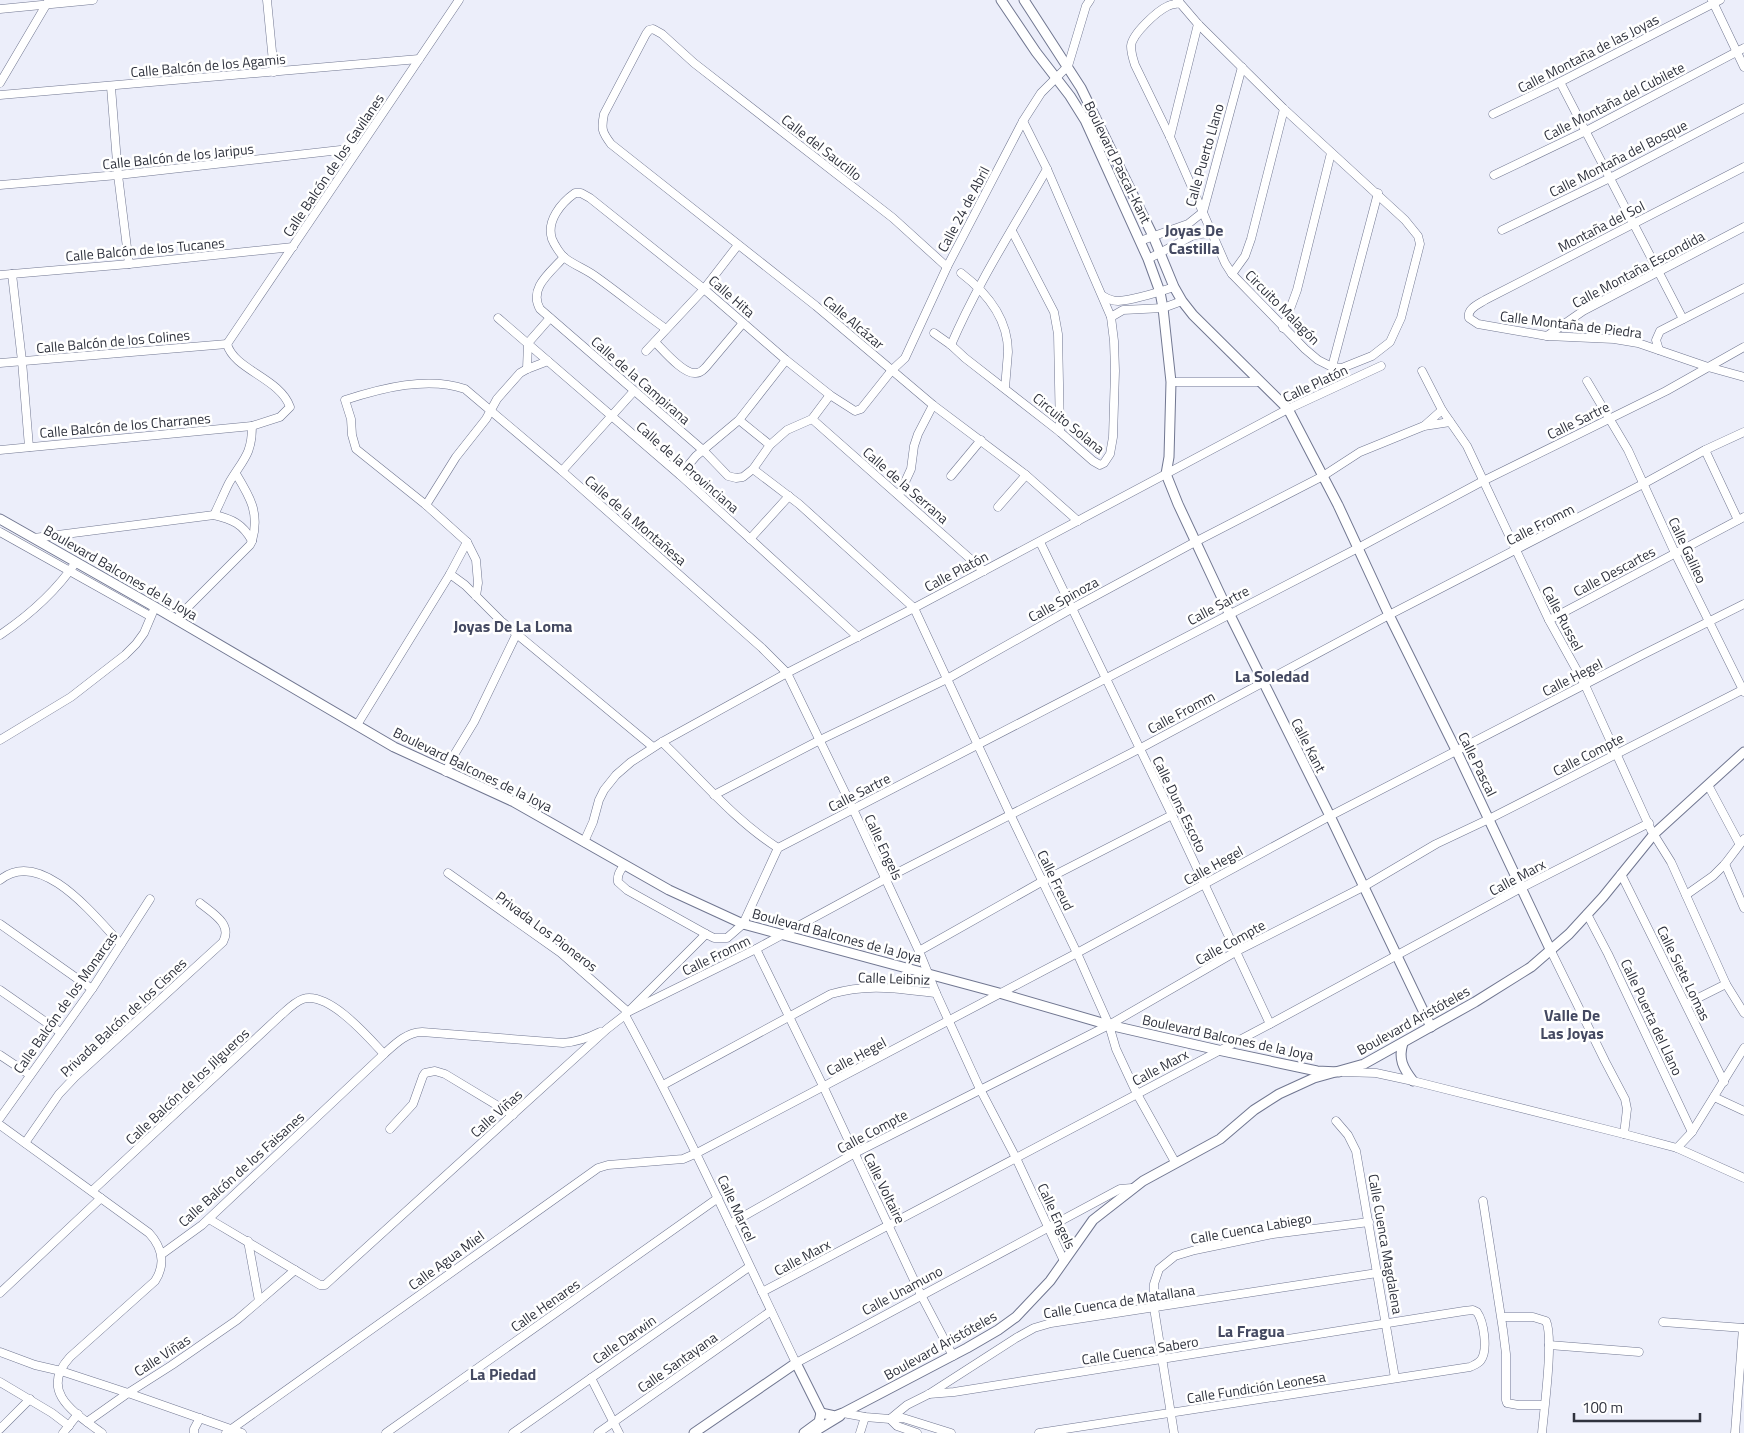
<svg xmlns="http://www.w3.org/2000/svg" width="1744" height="1433" viewBox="0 0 1744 1433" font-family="'Titillium Web',sans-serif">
	<rect width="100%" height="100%" fill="#eceefa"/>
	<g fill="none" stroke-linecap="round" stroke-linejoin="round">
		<defs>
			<g id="minor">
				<polyline points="267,0 274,72"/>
				<path d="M 1177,0 L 1180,3 L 1198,24 L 1284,109 L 1405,220 L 1418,236 L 1420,244 L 1401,318 L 1390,342 L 1372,356 L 1342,368 L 1332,367 L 1318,360 L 1305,349 L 1232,274 L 1225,263 L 1170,137 L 1135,65 C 1133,59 1131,52 1131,46 C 1132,34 1157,11 1168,6 C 1172,4 1176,4 1180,3"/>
				<polyline points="1712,0 1744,67"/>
				<polyline points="0,9 93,0"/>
				<polyline points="1560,82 1683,319"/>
				<polyline points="0,83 49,0"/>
				<polyline points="111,87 118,175 129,264"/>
				<polyline points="0,95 419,59"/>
				<polyline points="1493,114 1560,82 1720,0"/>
				<polyline points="1170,137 1198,24"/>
				<path d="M 1744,167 L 1485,300 C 1477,305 1467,309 1469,318 L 1478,324 L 1547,336 L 1614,339 L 1638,343 L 1708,367 L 1744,377"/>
				<polyline points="1494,175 1586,131 1744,48"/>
				<polyline points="0,185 118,175 358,148"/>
				<polyline points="1502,230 1610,178 1744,108"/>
				<polyline points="1012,231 1054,312 1058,334 1060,432"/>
				<polyline points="1140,241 1188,224 1203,212 1242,67"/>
				<path d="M 564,257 C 551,272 528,288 540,309 L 704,451 L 728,476 L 736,478 L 743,477 L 753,469 L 770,445 L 787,430 L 812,419 L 830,395"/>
				<polyline points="1148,259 1192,236 1200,234 1213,233"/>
				<path d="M 947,267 L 893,218 L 694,63 L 662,34 L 653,29 L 649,30 L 646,34 L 604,114 C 601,129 602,132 611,144 L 816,306 L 933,405 L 1026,475 L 1078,521"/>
				<path d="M 961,273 C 986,292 1008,318 1008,352 C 1007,364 1006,376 1005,388"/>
				<polyline points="12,274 22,361 29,447"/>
				<polyline points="1232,274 1245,256 1251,239 1284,109"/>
				<polyline points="0,275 129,264 293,247"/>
				<path d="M 1103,296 C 1108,299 1112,301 1118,301 C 1134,300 1159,292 1174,287"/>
				<polyline points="1111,317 1123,310 1163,308 1182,301"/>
				<polyline points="498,318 680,475 858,637"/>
				<polyline points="1283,328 1297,290 1331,153"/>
				<path d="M 666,329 C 642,312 619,293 595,276 C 585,269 574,265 565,258 C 560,254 554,244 552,239 C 546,221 561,203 575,193 L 581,193 L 590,198 L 704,289 L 786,360 L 830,395 L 855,411 L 861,409 L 892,370 L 905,358 L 947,267 L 1023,121 L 1041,93 L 1068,66 L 1086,6 L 1090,0"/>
				<polyline points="934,333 951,345 965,358 1060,432 1093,461 1100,465 1104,463 1110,454 1113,437 1115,371 1114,341 1111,317 1047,169 1023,121"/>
				<polyline points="1547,336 1583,311 1744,227"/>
				<path d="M 655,342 C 664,351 684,375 696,373 C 701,373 703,370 706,367 L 743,323"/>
				<polyline points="227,344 459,0"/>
				<path d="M 951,345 C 977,284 1014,227 1047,169"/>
				<polyline points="1659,350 1656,340 1660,331 1744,288"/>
				<polyline points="646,351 704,289 738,245"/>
				<polyline points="0,363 227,344"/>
				<polyline points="1332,367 1378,193"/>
				<polyline points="527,369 528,343 550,318"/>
				<polyline points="1422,371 1442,410 1467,446 1549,620 1585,685 1651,830 1671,862 1726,984 1744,1013"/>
				<polyline points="1587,381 1628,450 1675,553 1744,692"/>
				<polyline points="1171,382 1260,382"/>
				<polyline points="812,419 984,571"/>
				<polyline points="739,420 770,445"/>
				<polyline points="1424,426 1442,410"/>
				<polyline points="0,450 252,426"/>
				<polyline points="1705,450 1738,520"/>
				<polyline points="753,469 799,504 914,608 1010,814 1077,953 1109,1025 1116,1049 1137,1094 1175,1162"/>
				<polyline points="562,471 634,391"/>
				<path d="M 236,474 C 250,497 260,513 252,541"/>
				<polyline points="680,475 696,456 739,420 786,360"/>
				<polyline points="951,476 981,440"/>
				<polyline points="899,495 911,469 914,446 918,434 933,405"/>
				<polyline points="426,505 456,457 486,419 497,399 520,373 527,369 548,361"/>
				<polyline points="998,507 1026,475"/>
				<path d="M 214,515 C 219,505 224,493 229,483 C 243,459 252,455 252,426 L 280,417 L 290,407 C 280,378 234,370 227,344"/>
				<polyline points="0,532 150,616"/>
				<path d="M 34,538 L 214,515 C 232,519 243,524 252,541 L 250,545 L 176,619"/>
				<polyline points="750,539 789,496"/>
				<polyline points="1040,542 1172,815 1270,1024"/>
				<polyline points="450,574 465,585 501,621 653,747"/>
				<path d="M 476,596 L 478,583 L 476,560 L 467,542 L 426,505 L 356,449 L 352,435 L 351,419 L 345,400 C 382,388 428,376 465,389 L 562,471 L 762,648 L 787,673 L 853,809 L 919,951"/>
				<polyline points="1549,620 1744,517"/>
				<path d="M 0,635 C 28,616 57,590 76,562"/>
				<polyline points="357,725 450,574 467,542"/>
				<polyline points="0,740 71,697 125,655 136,644 144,633 155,607"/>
				<path d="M 662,742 C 700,778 733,819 778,848"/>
				<polyline points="446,772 454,755 474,722 517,633"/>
				<polyline points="1708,785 1739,843"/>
				<polyline points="714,795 820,740 947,679 1071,609 1195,542 1323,476 1360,452 1424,426 1450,422"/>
				<polyline points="584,842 593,822 599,800 604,790 616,775 631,762 662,742 787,673 914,608 1288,409 1381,366"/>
				<polyline points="1725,864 1744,908"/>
				<path d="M 624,865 C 620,871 617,875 618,882 L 627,890 L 706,934 L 714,938 L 727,938 L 743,924 L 778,848 L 1358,548 L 1483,481 L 1666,391 L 1744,347"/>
				<polyline points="448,873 561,953 628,1012 756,949 885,879 1139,749 1389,615 1643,484 1705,450 1744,432"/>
				<polyline points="1621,874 1724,1082"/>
				<path d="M 0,880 C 41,846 96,918 121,944"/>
				<polyline points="1686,895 1713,876 1725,864 1744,839"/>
				<polyline points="1587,914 1608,954 1692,1132"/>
				<polyline points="0,924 92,989"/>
				<polyline points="756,949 824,1088 921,1295 953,1356"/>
				<polyline points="1551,951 1605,1061 1625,1099 1627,1109 1624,1134"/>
				<polyline points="0,990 60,1032"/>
				<polyline points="936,993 980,1089 1016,1158 1064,1261"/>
				<polyline points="1686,1004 1726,984"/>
				<path d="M 625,1015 C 687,1129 740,1246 796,1363 L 1120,1189 L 1132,1188"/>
				<polyline points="0,1055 30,1075"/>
				<polyline points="1342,1072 1376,1073 1413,1081 1624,1134 1677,1148 1744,1178"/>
				<path d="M 663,1085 L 831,994 C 869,983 898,989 936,993 L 919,951 L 1043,881 L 1172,815"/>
				<polyline points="1714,1097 1744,1111"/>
				<polyline points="0,1118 92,989 150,899"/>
				<polyline points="1336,1121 1348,1135 1356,1151 1395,1378"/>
				<path d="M 0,1125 L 149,1233 C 162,1247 166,1264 155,1281 L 70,1357 C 38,1392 75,1413 102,1433"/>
				<polyline points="390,1129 413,1104 423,1076 425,1073 435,1071 445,1074 513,1115"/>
				<path d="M 25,1143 L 59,1094 L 75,1077 L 223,942 C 233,924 212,913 200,903"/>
				<polyline points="1677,1148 1692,1132 1744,1048"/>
				<path d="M 92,1191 L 279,1017 C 286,1011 294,1002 303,999 C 329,991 369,1038 384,1054"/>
				<polyline points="1483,1201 1503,1330 1506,1354 1506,1400 1507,1403 1518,1405 1544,1405"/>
				<polyline points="209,1219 320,1285 325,1285 607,1029 625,1015 706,934"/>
				<polyline points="730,1224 855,1153 1109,1025 1237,951 1363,887 1436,844 1489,819 1744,689"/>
				<polyline points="248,1241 259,1301"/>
				<path d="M 162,1254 L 202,1225 L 384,1054 C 395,1044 407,1032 422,1032 L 563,1043 C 577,1042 588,1038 600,1032"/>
				<polyline points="762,1292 1270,1024 1521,888 1649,823"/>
				<polyline points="0,1293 101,1198"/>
				<path d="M 1502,1317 L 1533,1317 L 1546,1321 C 1554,1338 1544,1410 1542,1433"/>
				<polyline points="1663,1322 1744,1328"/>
				<polyline points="1549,1345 1639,1352"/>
				<polyline points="0,1352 35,1365 61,1371 128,1393 242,1433"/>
				<polyline points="591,1378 619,1433"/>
				<polyline points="0,1382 52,1413 69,1426"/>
				<path d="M 929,1394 L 954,1392 L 1464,1311 L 1473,1310 L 1477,1312 C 1484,1322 1488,1350 1481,1360 C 1478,1364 1474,1365 1470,1367 L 1039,1433"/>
				<polyline points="843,1413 865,1417 890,1419 903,1418 951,1433"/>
				<polyline points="890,1419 907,1405 929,1394 1016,1338 1034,1328 1051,1323 1377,1273"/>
				<polyline points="890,1419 897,1426 917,1433"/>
				<polyline points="87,1422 128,1393 172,1365 237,1320 295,1270"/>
				<polyline points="0,1429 30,1399"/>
				<polyline points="63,1433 78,1414"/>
				<polyline points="194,1433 194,1429 200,1418"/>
				<polyline points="226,1433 598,1168 608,1165 683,1159 697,1153 1077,953 1330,816 1640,656 1744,604"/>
				<polyline points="386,1433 718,1198"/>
				<polyline points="513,1433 749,1267"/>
				<polyline points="598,1433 771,1311"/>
				<polyline points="860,1433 865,1417"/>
				<polyline points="1174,1433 1154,1308 1154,1284 1159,1269 1175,1256 1195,1250 1273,1234 1369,1222"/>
				<polyline points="1735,1433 1743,1328"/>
			</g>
			<g id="tertiary">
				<polyline points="1001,0 1036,52 1070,96 1085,120 1148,259 1160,292 1163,308 1171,382 1169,457 1166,474 1178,504 1229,613 1330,816 1431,1027"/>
				<polyline points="1024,0 1081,88 1153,236 1174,287 1182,301 1193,315 1288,409 1338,505 1389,615 1456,750 1551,951"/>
				<polyline points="0,519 155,607 394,747 514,802 669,890 743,924 999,993 1109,1025 1218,1050 1317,1071 1339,1072"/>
				<path d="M 1403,1043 C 1398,1059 1403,1068 1413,1081"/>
				<polyline points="821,1413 835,1416 843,1413 967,1348 998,1330 1016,1317 1050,1281 1093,1220 1143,1181 1220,1139 1254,1110 1279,1094 1314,1078 1364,1064 1475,1002 1531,967 1569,934 1603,897 1654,834 1744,752"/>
				<polyline points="694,1433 796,1363 821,1413"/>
				<polyline points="804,1433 819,1422 821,1413"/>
				<polyline points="812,1433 840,1416"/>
			</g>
		</defs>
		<use href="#minor" stroke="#717791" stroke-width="9"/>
		<use href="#tertiary" stroke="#717791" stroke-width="11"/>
		<use href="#minor" stroke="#fff" stroke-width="8"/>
		<use href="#tertiary" stroke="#fff" stroke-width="9"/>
	</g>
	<g text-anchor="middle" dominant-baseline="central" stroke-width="5" stroke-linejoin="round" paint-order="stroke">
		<g font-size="14" fill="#2f323d" stroke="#fff">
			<text transform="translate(1588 53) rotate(-27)">Calle Montaña de las Joyas</text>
			<text transform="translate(208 65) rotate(-5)">Calle Balcón de los Agamis</text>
			<text transform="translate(1614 101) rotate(-27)">Calle Montaña del Cubilete</text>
			<text transform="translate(822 147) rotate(38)">Calle del Saucillo</text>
			<text transform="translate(1204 155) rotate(-74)">Calle Puerto Llano</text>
			<text transform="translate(178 156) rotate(-6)">Calle Balcón de los Jaripus</text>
			<text transform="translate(1618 158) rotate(-27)">Calle Montaña del Bosque</text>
			<text transform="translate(1118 162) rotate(64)">Boulevard Pascal-Kant</text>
			<text transform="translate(333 165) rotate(-56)">Calle Balcón de los Gavilanes</text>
			<text transform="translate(963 209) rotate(-62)">Calle 24 de Abril</text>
			<text transform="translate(1601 226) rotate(-27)">Montaña del Sol</text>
			<text transform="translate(145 249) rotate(-5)">Calle Balcón de los Tucanes</text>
			<text transform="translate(1638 269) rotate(-28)">Calle Montaña Escondida</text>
			<text transform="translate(732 296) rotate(41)">Calle Hita</text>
			<text transform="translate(1283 307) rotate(45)">Circuito Malagón</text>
			<text transform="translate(854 322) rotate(40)">Calle Alcázar</text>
			<text transform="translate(1571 324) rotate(7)">Calle Montaña de Piedra</text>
			<text transform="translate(113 341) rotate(-5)">Calle Balcón de los Colines</text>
			<text transform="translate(641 380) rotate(41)">Calle de la Campirana</text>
			<text transform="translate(1315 383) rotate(-25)">Calle Platón</text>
			<text transform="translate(1578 420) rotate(-26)">Calle Sartre</text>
			<text transform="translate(1069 423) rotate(39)">Circuito Solana</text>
			<text transform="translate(125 425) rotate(-5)">Calle Balcón de los Charranes</text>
			<text transform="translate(688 467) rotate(41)">Calle de la Provinciana</text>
			<text transform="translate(906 485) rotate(41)">Calle de la Serrana</text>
			<text transform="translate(636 520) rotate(41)">Calle de la Montañesa</text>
			<text transform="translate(1540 524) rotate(-27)">Calle Fromm</text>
			<text transform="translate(1688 550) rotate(65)">Calle Galileo</text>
			<text transform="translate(956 571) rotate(-28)">Calle Platón</text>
			<text transform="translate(1614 571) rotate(-28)">Calle Descartes</text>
			<text transform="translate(121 572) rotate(30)">Boulevard Balcones de la Joya</text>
			<text transform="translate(1063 599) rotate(-29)">Calle Spinoza</text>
			<text transform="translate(1218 605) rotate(-28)">Calle Sartre</text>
			<text transform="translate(1563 618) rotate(62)">Calle Russel</text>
			<text transform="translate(1572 677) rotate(-27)">Calle Hegel</text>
			<text transform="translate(1181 712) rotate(-28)">Calle Fromm</text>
			<text transform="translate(1309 745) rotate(63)">Calle Kant</text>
			<text transform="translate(1588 754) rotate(-27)">Calle Compte</text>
			<text transform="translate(1478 764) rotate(64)">Calle Pascal</text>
			<text transform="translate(473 769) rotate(26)">Boulevard Balcones de la Joya</text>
			<text transform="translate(859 792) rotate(-27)">Calle Sartre</text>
			<text transform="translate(1180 804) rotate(64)">Calle Duns Escoto</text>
			<text transform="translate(884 847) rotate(65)">Calle Engels</text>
			<text transform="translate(1213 865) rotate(-29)">Calle Hegel</text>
			<text transform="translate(1517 877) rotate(-28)">Calle Marx</text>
			<text transform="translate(1056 880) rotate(64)">Calle Freud</text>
			<text transform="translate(547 931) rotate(37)">Privada Los Pioneros</text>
			<text transform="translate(837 935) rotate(15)">Boulevard Balcones de la Joya</text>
			<text transform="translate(1230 942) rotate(-29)">Calle Compte</text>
			<text transform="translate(716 955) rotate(-26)">Calle Fromm</text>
			<text transform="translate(1684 973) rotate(64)">Calle Siete Lomas</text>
			<text transform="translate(894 978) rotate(2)">Calle Leibniz</text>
			<text transform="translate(65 1002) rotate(-55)">Calle Balcón de los Monarcas</text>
			<text transform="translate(123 1017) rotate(-43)">Privada Balcón de los Cisnes</text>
			<text transform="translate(1652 1017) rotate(65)">Calle Puerta del Llano</text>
			<text transform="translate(1413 1020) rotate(-29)">Boulevard Aristóteles</text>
			<text transform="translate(1228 1037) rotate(12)">Boulevard Balcones de la Joya</text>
			<text transform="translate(856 1056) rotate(-28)">Calle Hegel</text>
			<text transform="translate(1160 1067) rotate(-28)">Calle Marx</text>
			<text transform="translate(187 1086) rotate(-43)">Calle Balcón de los Jilgueros</text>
			<text transform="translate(496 1113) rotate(-42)">Calle Viñas</text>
			<text transform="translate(872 1131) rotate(-28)">Calle Compte</text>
			<text transform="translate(241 1169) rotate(-42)">Calle Balcón de los Faisanes</text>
			<text transform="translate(885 1188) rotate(64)">Calle Voltaire</text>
			<text transform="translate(737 1208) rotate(65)">Calle Marcel</text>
			<text transform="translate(1057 1216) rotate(65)">Calle Engels</text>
			<text transform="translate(1251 1228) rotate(-10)">Calle Cuenca Labiego</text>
			<text transform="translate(1386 1244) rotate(80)">Calle Cuenca Magdalena</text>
			<text transform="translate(802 1257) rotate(-28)">Calle Marx</text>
			<text transform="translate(446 1260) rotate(-36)">Calle Agua Miel</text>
			<text transform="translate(902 1290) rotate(-28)">Calle Unamuno</text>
			<text transform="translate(1119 1301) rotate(-9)">Calle Cuenca de Matallana</text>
			<text transform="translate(545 1305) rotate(-35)">Calle Henares</text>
			<text transform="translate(624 1339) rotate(-35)">Calle Darwin</text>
			<text transform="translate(940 1345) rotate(-29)">Boulevard Aristóteles</text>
			<text transform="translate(1140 1350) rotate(-9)">Calle Cuenca Sabero</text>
			<text transform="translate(162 1355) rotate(-33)">Calle Viñas</text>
			<text transform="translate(677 1362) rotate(-35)">Calle Santayana</text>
			<text transform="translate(1256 1387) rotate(-9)">Calle Fundición Leonesa</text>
		</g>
		<g font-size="16" font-weight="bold" fill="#444961" stroke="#fff">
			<text x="1194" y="230">Joyas De<tspan x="1194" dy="18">Castilla</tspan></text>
			<text x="513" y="626">Joyas De La Loma</text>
			<text x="1272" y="676">La Soledad</text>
			<text x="1572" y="1015">Valle De<tspan x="1572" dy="18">Las Joyas</tspan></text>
			<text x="1251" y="1331">La Fragua</text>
			<text x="503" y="1374">La Piedad</text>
		</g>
	</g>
	<path d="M1574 1413v8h126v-8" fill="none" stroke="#2f323d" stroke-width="2.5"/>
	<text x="1582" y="1413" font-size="15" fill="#2f323d" stroke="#ffffff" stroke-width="4" paint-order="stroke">100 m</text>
</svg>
